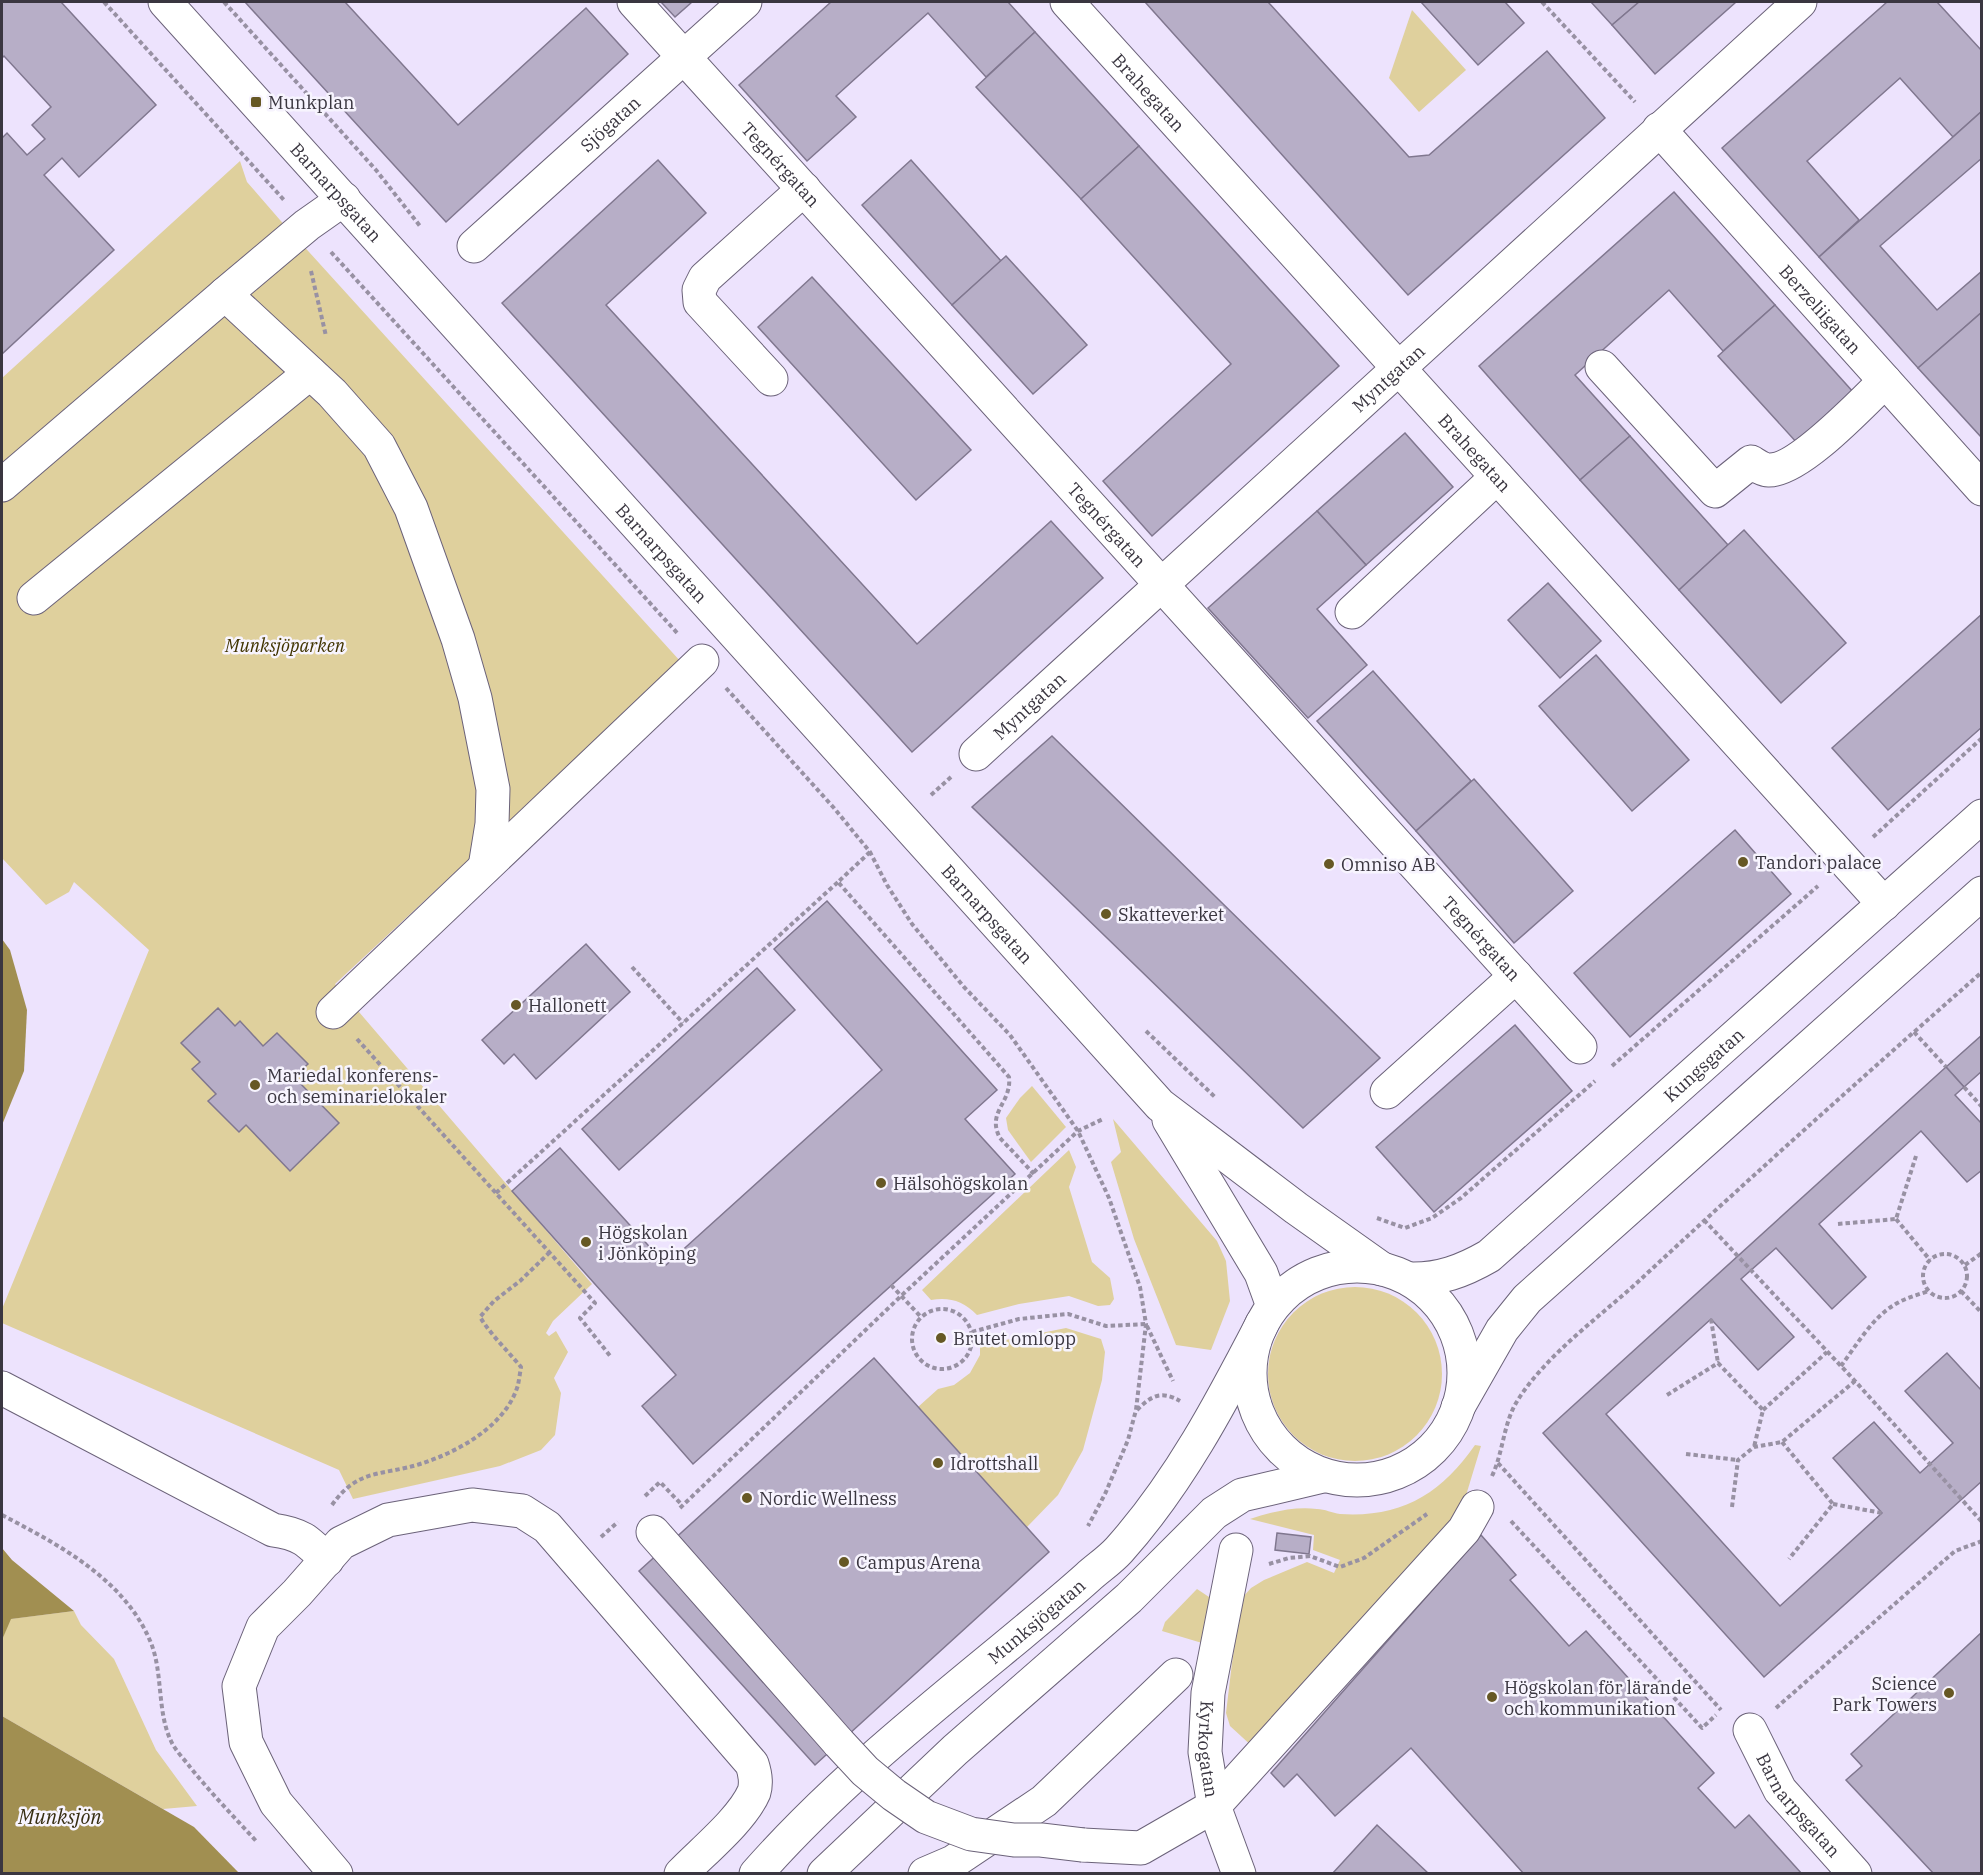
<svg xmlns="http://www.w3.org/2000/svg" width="1983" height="1875" viewBox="0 0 1983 1875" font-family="'IBM Plex Serif',serif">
	<rect width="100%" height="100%" fill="#ede3fd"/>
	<g fill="#dfd09d">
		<polygon points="1412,10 1466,70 1419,112 1389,78"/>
		<polygon points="240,161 247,182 280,220 681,662 335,984 592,1284 553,1321 546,1333 549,1336 556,1331 568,1352 554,1378 561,1393 555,1435 541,1450 500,1466 353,1499 339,1470 2,1323 2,1309 149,950 74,882 69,892 46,905 2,858 2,378"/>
		<polygon points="1032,1086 1066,1127 1031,1162 1008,1130 1006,1118 1020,1098"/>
		<polygon points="1113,1119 1217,1241 1226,1261 1230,1301 1211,1350 1176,1345 1134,1239 1111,1162 1121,1152"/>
		<path d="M 1069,1150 L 1076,1167 L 1069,1187 L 1092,1262 L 1110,1278 L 1114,1299 L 1110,1305 L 1098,1306 L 1069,1296 L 1019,1304 L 977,1315 C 963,1301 950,1297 931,1300 L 922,1290 Z"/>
		<circle cx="1355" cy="1374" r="87"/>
		<polygon points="1066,1328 1101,1339 1105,1352 1102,1380 1083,1450 1058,1495 1027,1527 918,1407 938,1389 954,1385 970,1373 980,1355 980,1345"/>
		<path d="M 1475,1445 L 1481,1446 L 1464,1502 L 1449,1522 L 1254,1748 L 1230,1726 L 1226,1713 L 1232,1663 L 1242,1598 L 1251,1588 L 1264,1580 L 1307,1562 L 1334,1573 L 1340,1560 L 1313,1550 L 1314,1535 L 1250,1519 C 1271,1512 1295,1506 1317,1509 C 1325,1509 1332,1513 1340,1514 C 1401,1518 1441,1494 1475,1445 Z"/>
		<polygon points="1197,1589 1212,1599 1202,1643 1162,1631 1165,1622"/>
		<polygon points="74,1611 81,1625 114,1659 156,1750 197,1806 163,1809 2,1716 2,1640 10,1619"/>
	</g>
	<g fill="#a18f51">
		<polygon points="2,939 10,950 27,1010 24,1071 2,1125"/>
		<polygon points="2,1548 12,1560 74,1611 11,1619 2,1640"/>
		<polygon points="2,1716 194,1827 239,1873 2,1873"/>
	</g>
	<g fill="#b7aec7" stroke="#80778f" stroke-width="1.5">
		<polygon points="2,2 61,2 156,105 79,177 62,158 44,175 114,250 2,354 2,138 7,133 27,155 45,139 32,125 51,107 4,56 2,58"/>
		<polygon points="245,2 345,2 458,125 586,8 628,54 446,222"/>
		<polygon points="661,2 692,2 675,17"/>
		<polygon points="831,2 1008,2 1035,32 986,77 928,13 836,96 856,117 807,161 739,85"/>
		<polygon points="1145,2 1268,2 1409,157 1429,155 1547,51 1605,118 1408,295"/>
		<polygon points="1421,2 1505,2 1524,23 1478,65"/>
		<polygon points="1591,2 1639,2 1612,25"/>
		<polygon points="1639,2 1736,2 1655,74 1612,25"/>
		<polygon points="1887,2 1937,2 1982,51 1982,111 1953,137 1900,78 1807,161 1859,220 1819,257 1722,148"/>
		<polygon points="1035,32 1139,146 1081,199 976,87"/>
		<polygon points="1982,111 1982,158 1880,246 1937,310 1982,271 1982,312 1918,368 1819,257"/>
		<polygon points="1139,146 1339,366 1152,536 1103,481 1231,364 1081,199"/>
		<polygon points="658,160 706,213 606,305 917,644 1051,521 1103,578 912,752 502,303"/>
		<polygon points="911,160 1001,261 952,305 862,205"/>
		<polygon points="1674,192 1775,305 1723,351 1669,290 1575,375 1630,436 1580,480 1479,366"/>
		<polygon points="1006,256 1087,345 1033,394 952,305"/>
		<polygon points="812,277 971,450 916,500 758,327"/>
		<polygon points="1775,305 1854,393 1798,444 1718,356"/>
		<polygon points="1982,312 1982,438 1918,368"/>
		<polygon points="1405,433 1453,487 1366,565 1317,511"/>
		<polygon points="1630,436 1728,545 1679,590 1580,480"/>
		<polygon points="1317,511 1366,565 1317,609 1367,665 1308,718 1208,608"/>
		<polygon points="1744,530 1846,643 1781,703 1679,590"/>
		<polygon points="1548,583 1601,641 1560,678 1508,620"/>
		<polygon points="1982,614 1982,727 1888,810 1832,748"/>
		<polygon points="1596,655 1689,760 1632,811 1539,706"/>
		<polygon points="1373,671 1471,781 1416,831 1317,721"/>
		<polygon points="1052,736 1380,1058 1303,1128 972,807"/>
		<polygon points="1474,779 1573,891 1514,943 1416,831"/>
		<polygon points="1735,830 1791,894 1630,1037 1574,973"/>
		<polygon points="827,901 997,1090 965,1119 1015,1174 693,1464 642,1406 676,1375 512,1191 560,1148 666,1265 882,1070 774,949"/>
		<polygon points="586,944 630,992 536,1079 514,1054 504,1064 482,1040"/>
		<polygon points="757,968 795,1010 619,1170 582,1129"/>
		<polygon points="218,1008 235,1026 240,1021 263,1046 277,1033 308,1064 294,1077 339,1123 290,1171 246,1125 239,1132 208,1101 216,1094 192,1069 200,1062 181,1043"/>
		<polygon points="1515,1025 1572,1091 1434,1212 1376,1147"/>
		<polygon points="1982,1035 1982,1071 1964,1087 1946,1067"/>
		<polygon points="1946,1067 1964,1087 1955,1095 1982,1124 1982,1170 1967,1182 1921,1131 1819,1224 1866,1277 1832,1309 1776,1248 1741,1279 1794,1337 1758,1370 1711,1319 1606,1414 1780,1606 1882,1513 1833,1458 1874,1422 1920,1473 1953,1443 1905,1391 1947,1353 1982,1391 1982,1481 1764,1677 1543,1433"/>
		<polygon points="874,1358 1049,1552 815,1765 639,1571"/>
		<polygon points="1277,1533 1311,1537 1309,1554 1275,1550"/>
		<polygon points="1481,1535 1516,1575 1510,1580 1569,1646 1586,1631 1714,1773 1698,1788 1735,1828 1749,1815 1802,1874 1524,1874 1411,1748 1335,1816 1297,1774 1284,1787 1271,1773"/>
		<polygon points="1982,1632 1982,1874 1934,1874 1846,1780 1862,1766 1851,1754"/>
		<polygon points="1377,1825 1429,1874 1332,1874"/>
	</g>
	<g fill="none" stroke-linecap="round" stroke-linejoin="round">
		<defs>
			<g id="minor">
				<path id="s1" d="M 634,2 L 1580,1047"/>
				<path id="s2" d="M 1067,2 L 1884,904"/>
				<path id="s3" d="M 1659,129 L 1982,489"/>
				<polyline points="344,199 307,225 225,294 332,393 379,446 411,508 458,639 475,698 493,789 492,824 485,867"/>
				<path id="s4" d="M 474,246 L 745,2"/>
				<path d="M 1602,367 L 1715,491 L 1751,462 C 1756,465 1763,470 1768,470 C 1798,472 1862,403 1885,381"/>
				<polyline points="771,379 700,302 699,290 705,278 804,189"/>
				<polyline points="2,485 225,294"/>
				<polyline points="34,598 310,373"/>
				<polyline points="1352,612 1497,477"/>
				<path id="s5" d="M 976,754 L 1800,2"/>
				<polyline points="333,1012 702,661"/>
				<polyline points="1387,1092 1516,976"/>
				<path id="s6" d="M 1409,1279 C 1439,1280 1463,1271 1489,1256 L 1982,816"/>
				<path d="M 2,1388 L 273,1530 C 301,1534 307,1540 327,1560"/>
				<polyline points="1458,1407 1502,1330 1527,1299 1982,893"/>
				<polyline points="653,1532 839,1743"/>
				<path id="s7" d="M 1236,1550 L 1208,1693 L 1205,1752 L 1214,1806 L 1239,1874"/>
				<path id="s8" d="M 1750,1730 L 1780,1790 L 1855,1874"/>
				<polyline points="1083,1845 1141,1848 1214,1806 1464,1530 1477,1507"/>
				<path d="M 336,1874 L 276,1803 L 246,1742 L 239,1686 L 263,1627 L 297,1593 L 341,1543 L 388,1520 L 472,1505 L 522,1511 L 547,1527 L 752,1764 C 755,1773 757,1782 754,1792 C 742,1820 702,1852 681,1874"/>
				<polyline points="925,1874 953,1862 1044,1801 1176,1675"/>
			</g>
			<g id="major">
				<path id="s9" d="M 165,2 L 1160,1105 L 1296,1208 L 1382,1269"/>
				<polyline points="1169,1120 1261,1273 1273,1306"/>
				<circle cx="1357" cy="1373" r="107"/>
				<path id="s10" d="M 756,1874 C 828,1792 914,1722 998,1653 C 1028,1628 1059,1603 1088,1577 C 1098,1568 1110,1560 1119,1550 C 1179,1483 1221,1403 1262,1324"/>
				<polyline points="824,1874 955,1750 1129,1598 1214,1513 1242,1495 1323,1476"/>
			</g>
		</defs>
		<use href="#minor" stroke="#6b6279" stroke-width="35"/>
		<use href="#major" stroke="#6b6279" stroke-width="35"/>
		<g stroke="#9891a3" stroke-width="4" stroke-dasharray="4.5 3" stroke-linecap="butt">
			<polyline points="104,2 284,200"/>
			<polyline points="224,2 376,170 420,226"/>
			<polyline points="1542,2 1635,102"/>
			<polyline points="331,252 679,635"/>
			<polyline points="311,271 326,336"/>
			<polyline points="726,688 834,808 870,852 887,885 912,924 964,987 1010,1035 1078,1131 1109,1198 1140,1287 1146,1324 1136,1410 1128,1440 1105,1494 1088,1526"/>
			<polyline points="931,795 951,777"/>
			<polyline points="1873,837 1982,738"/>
			<path d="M 870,852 L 838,882 L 1009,1077 C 1012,1103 986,1112 1000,1138 L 1034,1174"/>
			<polyline points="632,967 683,1023"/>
			<polyline points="1146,1031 1216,1098"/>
			<polyline points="1914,1032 1946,1067"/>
			<polyline points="357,1039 595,1303 580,1318 611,1357"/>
			<polyline points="1612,1066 1818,886"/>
			<polyline points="1964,1087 1982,1107"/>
			<polyline points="496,1193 838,882"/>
			<polyline points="1377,1218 1405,1228 1432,1218 1461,1198 1595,1081"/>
			<polyline points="1896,1219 1930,1260"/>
			<polyline points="1704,1220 1855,1381 1982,1522"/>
			<polyline points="1838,1224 1896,1219 1916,1156"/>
			<circle cx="1945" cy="1276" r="22"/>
			<polyline points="1965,1265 1982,1253"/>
			<polyline points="891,1285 921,1317"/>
			<polyline points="1961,1291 1982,1313"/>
			<circle cx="942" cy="1339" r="30"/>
			<polyline points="1711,1319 1718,1363"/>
			<polyline points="972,1332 1019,1319 1068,1314 1106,1326 1146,1324 1173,1381"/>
			<path d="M 1841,1366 C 1856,1346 1872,1318 1894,1305 C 1905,1298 1917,1295 1929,1291"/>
			<polyline points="1667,1395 1718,1363 1763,1410 1754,1447"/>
			<path d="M 1137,1410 C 1151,1396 1161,1390 1180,1401"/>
			<polyline points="1763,1410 1827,1352"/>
			<polyline points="1782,1442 1833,1504 1789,1559"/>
			<polyline points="1686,1454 1738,1460"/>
			<polyline points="1498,1463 1721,1710"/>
			<path d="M 1492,1476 C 1503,1453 1503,1426 1516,1403 C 1545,1355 1600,1317 1641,1279 C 1753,1175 1867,1073 1982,972"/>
			<polyline points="645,1496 660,1482 682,1505"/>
			<polyline points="1833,1504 1882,1513"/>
			<path d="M 332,1505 C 358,1468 382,1476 420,1464 C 458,1452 506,1426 518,1385 C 519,1380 520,1373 521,1367 C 507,1350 491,1335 480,1317 L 494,1301 L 520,1281 L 550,1252"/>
			<polyline points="1732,1507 1738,1460 1754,1447 1782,1442 1855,1381"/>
			<polyline points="680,1508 901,1296 1078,1131 1103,1119"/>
			<path d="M 2,1515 C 59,1545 125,1579 151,1643 C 163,1673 157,1712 171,1741 C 175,1750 184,1759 190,1767 C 211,1793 234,1817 257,1842"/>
			<polyline points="1511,1521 1702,1728 1716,1715"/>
			<polyline points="601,1537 618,1522"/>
			<polyline points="1269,1564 1289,1558 1310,1556 1340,1567 1364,1558 1427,1514"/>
			<polyline points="1776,1708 1955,1551 1982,1541"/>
		</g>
		<use href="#minor" stroke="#fff" stroke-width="33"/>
		<use href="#major" stroke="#fff" stroke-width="33"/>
		<defs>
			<polyline id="minor-bridge" points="839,1743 865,1771 894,1795 926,1817 971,1834 1014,1840 1041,1840 1083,1845"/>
		</defs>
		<use href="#minor-bridge" stroke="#6b6279" stroke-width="35" stroke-linecap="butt"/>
		<use href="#minor-bridge" stroke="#fff" stroke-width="33"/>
	</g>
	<g fill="#665825" stroke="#f7f4fe" stroke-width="2">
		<rect x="250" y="96" width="12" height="12" rx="3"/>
		<circle cx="1743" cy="862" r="6"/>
		<circle cx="1329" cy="864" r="6"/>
		<circle cx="1106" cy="914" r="6"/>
		<circle cx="516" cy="1005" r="6"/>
		<circle cx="255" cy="1085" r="6"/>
		<circle cx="881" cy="1183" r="6"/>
		<circle cx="586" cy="1242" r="6"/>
		<circle cx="941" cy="1338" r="6"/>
		<circle cx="938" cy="1463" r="6"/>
		<circle cx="747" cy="1498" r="6"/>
		<circle cx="844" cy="1562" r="6"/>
		<circle cx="1949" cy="1693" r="6"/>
		<circle cx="1492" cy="1697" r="6"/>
	</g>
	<g text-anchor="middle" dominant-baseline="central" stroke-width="5" stroke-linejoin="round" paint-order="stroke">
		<g font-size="18" fill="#3a3640" stroke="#f7f4fe">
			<text stroke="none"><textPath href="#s2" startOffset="122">Brahegatan</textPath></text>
			<text stroke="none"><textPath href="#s4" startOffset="183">Sjögatan</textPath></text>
			<text stroke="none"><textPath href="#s1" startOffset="219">Tegnérgatan</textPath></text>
			<text stroke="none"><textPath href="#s9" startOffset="256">Barnarpsgatan</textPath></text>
			<text stroke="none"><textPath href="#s3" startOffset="242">Berzeliigatan</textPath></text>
			<text stroke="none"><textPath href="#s5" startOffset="558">Myntgatan</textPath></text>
			<text stroke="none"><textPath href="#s2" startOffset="608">Brahegatan</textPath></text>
			<text stroke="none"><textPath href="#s1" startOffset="705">Tegnérgatan</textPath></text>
			<text stroke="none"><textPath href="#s9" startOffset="742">Barnarpsgatan</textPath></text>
			<text stroke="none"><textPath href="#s5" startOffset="72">Myntgatan</textPath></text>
			<text stroke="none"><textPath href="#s9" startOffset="1228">Barnarpsgatan</textPath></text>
			<text stroke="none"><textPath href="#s1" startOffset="1263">Tegnérgatan</textPath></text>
			<text stroke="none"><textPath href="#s6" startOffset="372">Kungsgatan</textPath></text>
			<text stroke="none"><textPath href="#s10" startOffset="378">Munksjögatan</textPath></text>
			<text stroke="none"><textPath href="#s7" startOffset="202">Kyrkogatan</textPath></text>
			<text stroke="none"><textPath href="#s8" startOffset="90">Barnarpsgatan</textPath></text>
		</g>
		<g font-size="18" fill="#3a3640" stroke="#f7f4fe" text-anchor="start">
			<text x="268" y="102">Munkplan</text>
			<text x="1755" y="862">Tandori palace</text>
			<text x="1341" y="864">Omniso AB</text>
			<text x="1118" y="914">Skatteverket</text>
			<text x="528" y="1005">Hallonett</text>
			<text x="267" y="1075">Mariedal konferens-<tspan x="267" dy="21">och seminarielokaler</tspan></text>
			<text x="893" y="1183">Hälsohögskolan</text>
			<text x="598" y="1232">Högskolan<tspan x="598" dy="21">i Jönköping</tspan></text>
			<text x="953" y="1338">Brutet omlopp</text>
			<text x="950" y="1463">Idrottshall</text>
			<text x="759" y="1498">Nordic Wellness</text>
			<text x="856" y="1562">Campus Arena</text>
			<text x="1937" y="1683" text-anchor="end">Science<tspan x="1937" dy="21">Park Towers</tspan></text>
			<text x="1504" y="1687">Högskolan för lärande<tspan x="1504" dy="21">och kommunikation</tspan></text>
		</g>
		<g font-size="18" font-style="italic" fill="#413400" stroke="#f7f4fe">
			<text x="285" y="645">Munksjöparken</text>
		</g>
		<g font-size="20" font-style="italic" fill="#372e12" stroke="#f7f4fe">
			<text x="60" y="1816">Munksjön</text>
		</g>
	</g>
	<rect width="1983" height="1875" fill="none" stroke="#3a3640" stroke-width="6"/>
</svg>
